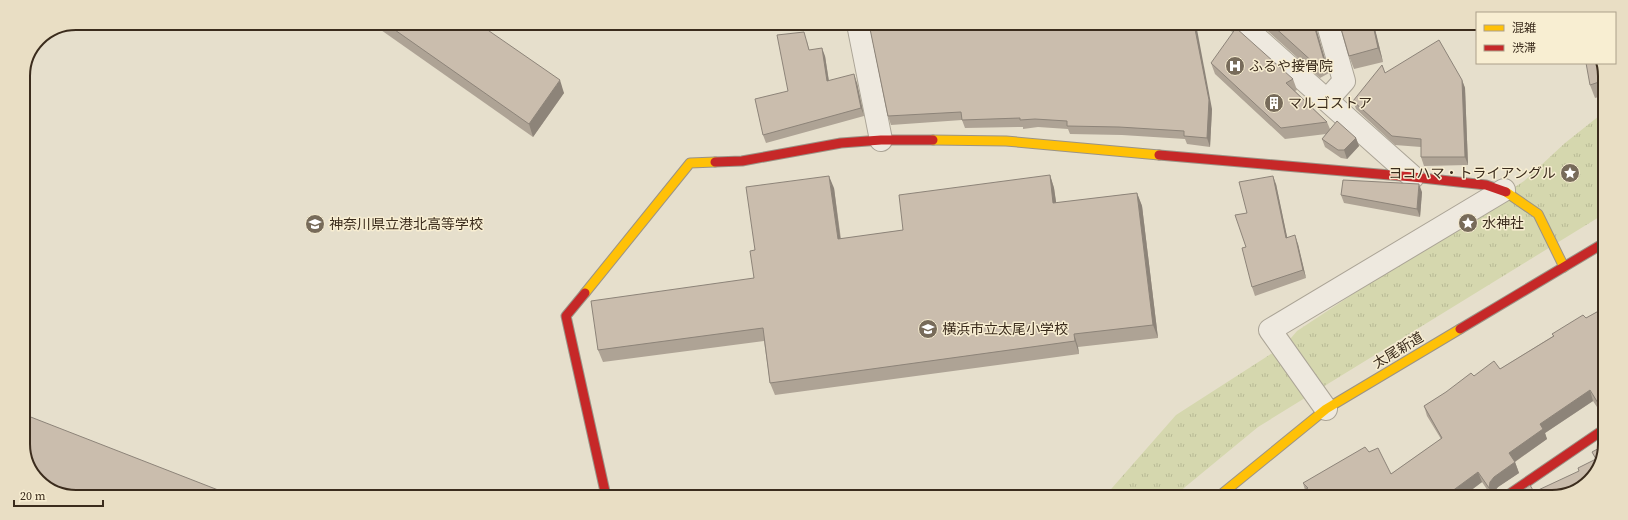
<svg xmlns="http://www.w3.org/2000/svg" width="1628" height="520" viewBox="0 0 1628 520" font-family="'Source Serif 4','Noto Sans JP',serif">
	<defs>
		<pattern id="grass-tufts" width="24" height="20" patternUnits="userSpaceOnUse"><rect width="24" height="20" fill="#d5d7ae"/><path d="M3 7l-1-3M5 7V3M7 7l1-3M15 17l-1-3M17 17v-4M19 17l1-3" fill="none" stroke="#b8b995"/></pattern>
	</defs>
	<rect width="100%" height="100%" fill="#e6dfcc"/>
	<polygon fill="url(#grass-tufts)" points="1605,113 1604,214 1258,427 1173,497 1105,496 1176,415 1285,345 1297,331 1524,181 1565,143 1599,116"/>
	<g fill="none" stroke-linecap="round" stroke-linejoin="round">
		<defs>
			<g id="street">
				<polyline points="858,24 881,140"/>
				<polyline points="1241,24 1413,177"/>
				<polyline points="1327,100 1344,81 1328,25"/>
				<polyline points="1326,409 1270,330 1504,190"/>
			</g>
			<g id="slow">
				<polyline points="933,140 1006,141 1159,155"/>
				<polyline points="1506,192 1538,214 1564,267"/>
				<polyline points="585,293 690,163 715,162"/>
				<polyline points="1218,497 1326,409 1460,329"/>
			</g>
			<g id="jam">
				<polyline points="1159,155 1413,177 1486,185 1506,192"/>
				<polyline points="715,162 742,161 841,143 881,140 933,140"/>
				<polyline points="585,293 566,316 606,496"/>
				<polyline points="1460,329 1604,243"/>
				<polyline points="1505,497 1603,430"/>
			</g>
		</defs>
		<use href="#street" stroke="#aba496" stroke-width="24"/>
		<use href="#slow" stroke="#9b9386" stroke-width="11"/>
		<use href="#jam" stroke="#9b9386" stroke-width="11"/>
		<use href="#street" stroke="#eee9df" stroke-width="22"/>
		<use href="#slow" stroke="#ffc107" stroke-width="9"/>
		<use href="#jam" stroke="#c62828" stroke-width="9"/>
	</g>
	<g fill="#aea395">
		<polygon points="371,23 479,24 564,93 533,137"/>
		<polygon points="869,24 1212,109 1210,147 1187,144 1185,139 1122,135 1070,134 1068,129 1038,127 1023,129 1023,127 965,128 962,120 891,125 888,116"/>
		<polygon points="1260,24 1316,25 1316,28 1329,73 1320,78"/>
		<polygon points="1374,25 1383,62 1354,69 1349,56"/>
		<polygon points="807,41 809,50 825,56 829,81 857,83 864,116 766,143 763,135 788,91"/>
		<polygon points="1211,63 1293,79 1297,90 1295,91 1327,122 1330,129 1356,138 1359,146 1347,159 1341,158 1325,147 1322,139 1326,134 1285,139 1215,74"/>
		<polygon points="1605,72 1605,95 1595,98 1590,85"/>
		<polygon points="1385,73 1462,80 1465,88 1468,165 1424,166 1421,157 1421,147 1395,145 1356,109 1353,101"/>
		<polygon points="1050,175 1054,188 1056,203 1137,193 1142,206 1158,338 1078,347 1079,354 775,395 770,383 764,341 603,362 598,350 754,278 755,250 834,188 841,239 903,230"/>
		<polygon points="1276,184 1287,237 1298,244 1306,278 1255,296 1252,287 1246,247 1247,213"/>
		<polygon points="1422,192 1420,217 1344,203 1341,195"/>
		<polygon points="1604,308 1603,416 1593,401 1545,433 1547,439 1515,462 1519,473 1498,487 1494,492 1493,497 1492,497 1482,482 1462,497 1300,497 1299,494 1305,490 1303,483 1391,474 1441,439 1427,416 1424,406 1474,376 1500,369 1553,336 1552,334 1586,318"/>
	</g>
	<g fill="#8d8479">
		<polygon points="1194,24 1196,24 1212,109 1210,147 1207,138"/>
		<polygon points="1314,25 1316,25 1316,28 1329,73 1324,60"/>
		<polygon points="1373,25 1374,25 1383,62 1378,48"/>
		<polygon points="822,48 825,56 830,89 827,81"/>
		<polygon points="854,74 857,83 864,116 861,108"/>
		<polygon points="560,80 564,93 533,137 529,124"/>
		<polygon points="1462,80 1465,88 1468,165 1465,157"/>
		<polygon points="1356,138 1359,146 1347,159 1344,150"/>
		<polygon points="1050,175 1054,188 1058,215 1053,203"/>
		<polygon points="829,176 834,188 842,252 838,239"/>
		<polygon points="1273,176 1276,184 1289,246 1286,238"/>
		<polygon points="1419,184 1422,192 1420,217 1417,209"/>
		<polygon points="1137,193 1142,206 1158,338 1153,325"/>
		<polygon points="1295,235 1298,244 1306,278 1303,270"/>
		<polygon points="1074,334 1078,347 1079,354 1075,341"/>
		<polygon points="1590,390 1593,401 1545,433 1547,439 1513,463 1509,453 1540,424"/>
		<polygon points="1515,462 1519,473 1498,487 1494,492 1493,497 1492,497 1489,488 1490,482 1494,477"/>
		<polygon points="1478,472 1482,482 1462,497 1444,497"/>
		<polygon points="1416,491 1418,497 1408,497"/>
	</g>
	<g fill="#cabdad" stroke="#8d8479">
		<polygon points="385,23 479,24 560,80 529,124"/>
		<polygon points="869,24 1194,24 1209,100 1207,138 1184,136 1184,131 1119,127 1067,126 1067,121 1035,119 1020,120 1020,118 962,120 961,112 888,116"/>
		<polygon points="1271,24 1314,25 1324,60 1315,64"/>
		<polygon points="1340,25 1373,25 1378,48 1349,56"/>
		<polygon points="1236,28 1293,79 1286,83 1327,122 1281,128 1211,63"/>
		<polygon points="804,32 809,50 822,48 827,81 854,74 861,108 763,135 755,99 788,91 777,35"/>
		<polygon points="1439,40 1462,80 1465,157 1421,157 1421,139 1392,136 1353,101 1382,65 1385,73"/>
		<polygon points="1586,63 1601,63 1605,72 1605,80 1590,85"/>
		<polygon points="1337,121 1356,138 1344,150 1338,150 1322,139"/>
		<polygon points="1050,175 1053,203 1137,193 1153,325 1074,334 1075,341 770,383 763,328 598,350 591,301 754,278 750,251 755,250 746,187 829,176 838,239 903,230 899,195"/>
		<polygon points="1273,176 1286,238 1295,235 1303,270 1252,287 1242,248 1246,247 1235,215 1247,213 1239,182"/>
		<polygon points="1343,180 1419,184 1417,209 1341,195"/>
		<polygon points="1604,308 1603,408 1601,408 1590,390 1540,424 1543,429 1509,453 1515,462 1494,477 1490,482 1489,488 1478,472 1444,497 1419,497 1416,491 1408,497 1301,497 1299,494 1308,488 1303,483 1365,447 1369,452 1378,448 1391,474 1442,438 1424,406 1446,392 1471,373 1474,376 1494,361 1500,369 1554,336 1552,334 1583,315 1586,318"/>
		<polygon points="23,414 231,495 62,495 34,476 23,448"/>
		<polygon points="1603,446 1603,458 1584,486 1552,497 1512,497 1530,485 1534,492 1579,471 1578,468 1596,459 1592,452"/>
	</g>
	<defs>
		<symbol id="hospital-disc" viewBox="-11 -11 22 22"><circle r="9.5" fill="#776b5a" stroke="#f8eed2"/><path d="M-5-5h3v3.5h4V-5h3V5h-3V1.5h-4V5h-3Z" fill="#fff"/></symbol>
		<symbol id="building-disc" viewBox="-11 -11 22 22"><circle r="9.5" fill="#776b5a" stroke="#f8eed2"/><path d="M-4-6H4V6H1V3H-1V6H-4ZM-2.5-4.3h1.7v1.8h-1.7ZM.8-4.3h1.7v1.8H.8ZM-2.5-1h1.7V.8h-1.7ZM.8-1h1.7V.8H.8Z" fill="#fff"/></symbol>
		<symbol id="sight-disc" viewBox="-11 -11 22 22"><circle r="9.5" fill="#776b5a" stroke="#f8eed2"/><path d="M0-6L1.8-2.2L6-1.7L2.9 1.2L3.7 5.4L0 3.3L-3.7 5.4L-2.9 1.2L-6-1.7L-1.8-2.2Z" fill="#fff"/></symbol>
		<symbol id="school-disc" viewBox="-11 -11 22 22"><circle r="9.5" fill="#776b5a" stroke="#f8eed2"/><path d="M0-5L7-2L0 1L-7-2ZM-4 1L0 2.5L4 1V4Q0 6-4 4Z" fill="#fff"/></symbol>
	</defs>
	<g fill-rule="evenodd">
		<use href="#hospital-disc" x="1224" y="55" width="22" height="22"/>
		<use href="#building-disc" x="1263" y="92" width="22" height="22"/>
		<use href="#sight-disc" x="1559" y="162" width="22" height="22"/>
		<use href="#sight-disc" x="1457" y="212" width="22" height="22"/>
		<use href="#school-disc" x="304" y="213" width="22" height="22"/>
		<use href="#school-disc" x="917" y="318" width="22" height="22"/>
	</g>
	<g text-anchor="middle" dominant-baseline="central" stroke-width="3" stroke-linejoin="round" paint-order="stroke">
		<g font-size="14" fill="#3b2c1d" stroke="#f8eed2" text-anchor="start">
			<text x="1249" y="66">ふるや接骨院</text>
			<text x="1288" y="103">マルゴストア</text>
			<text x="1556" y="173" text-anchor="end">ヨコハマ・トライアングル</text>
			<text x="1482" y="223">水神社</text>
			<text x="329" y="224">神奈川県立港北高等学校</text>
			<text x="942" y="329">横浜市立太尾小学校</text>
		</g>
		<g font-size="14" fill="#3b2c1d" stroke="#f8eed2">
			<text transform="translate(1398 350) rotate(-31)">太尾新道</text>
		</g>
	</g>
	<path d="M0 0H1628V520H0ZM76 30H1552A46 46 0 0 1 1598 76V444A46 46 0 0 1 1552 490H76A46 46 0 0 1 30 444V76A46 46 0 0 1 76 30Z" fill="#e9dec4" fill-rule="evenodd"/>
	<path fill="none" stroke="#3b2c1d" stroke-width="2" d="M76 30H1552A46 46 0 0 1 1598 76V444A46 46 0 0 1 1552 490H76A46 46 0 0 1 30 444V76A46 46 0 0 1 76 30Z"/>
	<rect x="1476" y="12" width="140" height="52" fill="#f8eed2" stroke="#aca08a"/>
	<rect x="1484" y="25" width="20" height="6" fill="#ffc107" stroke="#aca08a"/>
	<text x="1512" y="32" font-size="12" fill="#3b2c1d">混雑</text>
	<rect x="1484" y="45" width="20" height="6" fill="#c62828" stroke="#aca08a"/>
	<text x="1512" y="52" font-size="12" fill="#3b2c1d">渋滞</text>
	<path d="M14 500v6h89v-6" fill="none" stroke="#3b2c1d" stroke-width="2"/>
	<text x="20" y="500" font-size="12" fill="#3b2c1d" stroke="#f8eed2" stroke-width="3" paint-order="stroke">20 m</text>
</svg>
